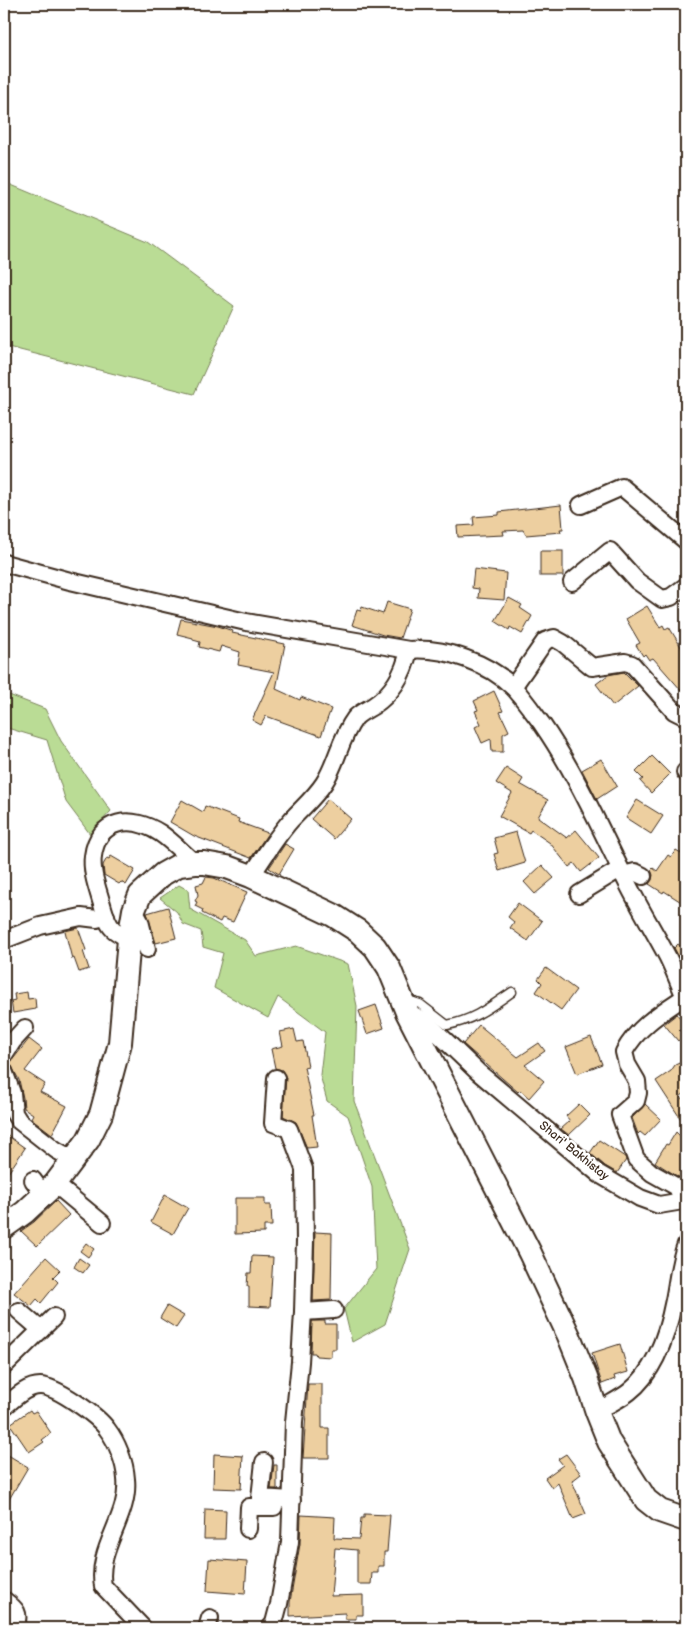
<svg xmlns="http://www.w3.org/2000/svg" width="690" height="1632" viewBox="0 0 690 1632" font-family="'Balsamiq Sans',sans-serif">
	<rect width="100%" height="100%" fill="#fff"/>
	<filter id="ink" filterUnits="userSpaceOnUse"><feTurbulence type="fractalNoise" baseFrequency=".02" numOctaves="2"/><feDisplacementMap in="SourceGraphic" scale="10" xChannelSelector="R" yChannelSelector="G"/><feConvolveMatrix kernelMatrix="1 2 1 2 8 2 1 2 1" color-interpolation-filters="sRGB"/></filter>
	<g filter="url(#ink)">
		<g fill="#badc95" stroke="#7a835a">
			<polygon points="4,182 148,242 234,306 194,394 4,346"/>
			<polygon points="4,693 45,709 61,741 111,811 90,834 66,802 47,740 4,727"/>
			<polygon points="179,885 188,890 190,909 245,940 256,956 296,946 348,964 357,1006 354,1101 410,1249 385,1324 352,1342 344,1309 376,1269 372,1187 348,1116 327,1101 320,1075 325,1032 278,997 268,1018 214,988 223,953 203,947 201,931 183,924 177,912 160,898"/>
		</g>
		<g fill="#edcfa0" stroke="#3b2a1e">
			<polygon points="561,505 563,529 560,529 561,532 526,535 523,530 503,531 504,535 458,537 457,526 474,525 473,517 499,515 499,512"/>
			<rect x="540" y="551" width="23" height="25"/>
			<polygon points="474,569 506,573 504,600 478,598 479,589 472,588"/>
			<polygon points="509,598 522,605 520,608 532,616 522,634 510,627 509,630 495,621"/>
			<polygon points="387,602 410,609 400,638 383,635 352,625 357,610 361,611 362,607 383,614"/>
			<polygon points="647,606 660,627 663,625 665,629 669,627 686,655 686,685 681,690 653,658 649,660 645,654 643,656 636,645 640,643 626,619"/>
			<polygon points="181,619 218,626 233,631 232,633 285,644 276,689 300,700 301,697 331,709 321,736 266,716 261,725 252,720 274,672 238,665 240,652 221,646 219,652 199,647 200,642 193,640 193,638 177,634"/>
			<polygon points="624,672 638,686 613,706 596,684 608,675"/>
			<polygon points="494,691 503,711 500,712 509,731 503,734 503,752 492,752 491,739 482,743 475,727 481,724 475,711 478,710 474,701"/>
			<polygon points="652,756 670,774 651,793 640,781 643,779 636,772"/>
			<polygon points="601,759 617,786 597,799 582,770"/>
			<polygon points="506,768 523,779 520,784 548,800 538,817 567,838 576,830 599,858 581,872 574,863 569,867 550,843 531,830 529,833 499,816 512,793 496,783"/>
			<polygon points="328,799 351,819 334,839 311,819"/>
			<polygon points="182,800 203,812 205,806 239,819 238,822 268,833 251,858 194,836 170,822"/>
			<polygon points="637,800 663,816 651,834 626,818"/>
			<polygon points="516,832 525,863 499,871 494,854 498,853 494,838"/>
			<polygon points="285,844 294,849 279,874 269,868"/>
			<polygon points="676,850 686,856 686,905 664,891 663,893 649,884 652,880 653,875 651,870 653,868 657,871 668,855 671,857"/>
			<polygon points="111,856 135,870 126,885 121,882 119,884 104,875 103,865 107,858 109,859"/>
			<polygon points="542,865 554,878 535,894 524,882"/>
			<polygon points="206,877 214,878 247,892 233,922 222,918 220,922 202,913 203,910 195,906 197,902 195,901 198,895 196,885 203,883"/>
			<polygon points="518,903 542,921 528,941 510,928 514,922 508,917"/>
			<polygon points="168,907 176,938 156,943 147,913"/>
			<polygon points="78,928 86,950 83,951 89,969 79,972 74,958 72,959 65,931"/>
			<polygon points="678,944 686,950 686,962 679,957 674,948"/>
			<polygon points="546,968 576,990 561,1010 536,992 542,983 538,979"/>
			<polygon points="27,992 28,999 35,998 36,1009 13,1013 11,1001 15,1000 14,994"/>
			<polygon points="376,1005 384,1028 367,1034 359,1011"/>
			<polygon points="677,1014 686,1026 686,1034 678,1041 664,1024"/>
			<polygon points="479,1025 518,1057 539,1043 545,1051 525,1065 544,1081 529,1098 520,1090 518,1092 463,1044"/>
			<polygon points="294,1029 297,1042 303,1041 308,1066 304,1067 314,1115 312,1115 317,1147 307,1148 296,1122 283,1116 286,1078 282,1070 275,1068 271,1049 283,1046 280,1032"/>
			<polygon points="591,1037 602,1064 577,1074 566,1047"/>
			<polygon points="29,1039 42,1049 25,1071 45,1084 40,1092 67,1106 52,1134 31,1118 33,1114 24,1108 23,1098 19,1080 10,1063"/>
			<polygon points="686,1060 686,1092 680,1097 686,1102 686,1127 656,1081 671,1071 675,1065"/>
			<polygon points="579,1104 590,1115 569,1135 561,1129 570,1121 566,1116"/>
			<polygon points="645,1104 661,1119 645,1136 640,1132 638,1134 632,1118"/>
			<polygon points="676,1132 686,1142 686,1182 655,1162 666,1144 668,1145"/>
			<polygon points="4,1133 25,1148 4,1179"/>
			<polygon points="599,1140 625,1157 626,1160 617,1173 605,1166 590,1153"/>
			<polygon points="165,1195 188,1208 173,1234 151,1222"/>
			<polygon points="235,1198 265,1198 265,1205 271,1205 272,1226 264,1226 264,1233 235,1234"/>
			<polygon points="56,1201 69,1215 37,1246 21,1231 34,1222"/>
			<polygon points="315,1232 332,1233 331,1300 313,1301"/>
			<polygon points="86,1243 94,1249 88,1257 80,1251"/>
			<polygon points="252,1256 273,1257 270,1307 249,1306 249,1286 247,1286 248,1273 251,1273"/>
			<polygon points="46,1257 60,1270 53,1277 58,1282 41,1303 37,1299 31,1306 14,1293"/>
			<polygon points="79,1258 89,1265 83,1273 74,1267"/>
			<polygon points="167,1306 184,1316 176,1328 160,1318"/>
			<polygon points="312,1321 325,1321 325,1324 336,1324 336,1349 331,1349 331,1357 316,1356 315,1353 311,1353"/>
			<polygon points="620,1344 628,1372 614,1376 615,1379 602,1384 592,1353"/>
			<polygon points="308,1384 322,1384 322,1428 329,1428 329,1458 303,1458"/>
			<polygon points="30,1410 32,1413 36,1411 51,1433 42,1440 44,1442 29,1452 10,1424"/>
			<polygon points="214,1454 243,1456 241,1489 213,1488"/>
			<polygon points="566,1454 581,1474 572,1481 586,1514 573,1519 558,1483 552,1488 545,1478 563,1465 558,1459"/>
			<polygon points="8,1455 28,1467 4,1508 4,1463"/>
			<polygon points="274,1465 277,1465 277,1489 271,1489"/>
			<polygon points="205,1509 226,1510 225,1539 204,1539"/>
			<polygon points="364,1514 390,1515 387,1552 384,1552 384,1566 378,1566 378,1573 372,1573 371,1584 357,1584 357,1550 335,1548 331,1596 363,1595 363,1615 356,1615 356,1619 345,1619 345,1613 290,1616 290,1602 300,1544 301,1515 335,1517 334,1538 359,1539 361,1518 364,1518"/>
			<polygon points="209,1559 247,1562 245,1594 207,1591"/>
		</g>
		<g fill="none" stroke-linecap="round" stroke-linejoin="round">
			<defs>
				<path id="lane" d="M 405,999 L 420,1004 L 447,1025 C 474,1020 490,1007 512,992"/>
				<g id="street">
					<polyline points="581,505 622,487 686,541"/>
					<path d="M 4,563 L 70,581 L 246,622 L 409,650 C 444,647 489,663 514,688 C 524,699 533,712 542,724 C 573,769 596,819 620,868 C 633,897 650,924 665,952 C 673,966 678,982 685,997"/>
					<polyline points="572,582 610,551 637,581 662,599 671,597 686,586"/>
					<polyline points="513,687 545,641 554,638 563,643 592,667 625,662 632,664 674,711 686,717"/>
					<polyline points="685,772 686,773"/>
					<polyline points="623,875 635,872 643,876"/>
					<path d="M 251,876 C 264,857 276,837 291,820 C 302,808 315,797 324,783 C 337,763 340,738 355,718 C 360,712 367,710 373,706 C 393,693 404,673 409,650"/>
					<polyline points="579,894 620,869"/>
					<polyline points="134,910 140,921 147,949"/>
					<path d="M 129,939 C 124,936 117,933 113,929 C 106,922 104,910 101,901 C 97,887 91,871 93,856 C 98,818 132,815 160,833 C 172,841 183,853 195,863"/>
					<polyline points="4,940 40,926 81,917 97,919 106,916"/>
					<path d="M 407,1012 L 425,1021 L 478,1072 L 599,1174 L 640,1198 L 659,1205 L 683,1201 L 677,1187 L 652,1173 L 636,1159 L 620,1115 L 636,1101 L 638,1093 L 637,1081 L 627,1064 L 624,1052 C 638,1026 662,1012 686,996"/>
					<polyline points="4,1055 13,1041 25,1028"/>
					<polyline points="4,1071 12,1093 14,1113 19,1121 56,1150 74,1160"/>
					<polyline points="33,1180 44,1195"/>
					<polyline points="55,1184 102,1223"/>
					<polyline points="19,1311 41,1330"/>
					<polyline points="303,1312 334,1310"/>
					<polyline points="4,1366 54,1317"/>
					<path d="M 4,1407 C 14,1399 26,1386 40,1386 C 56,1386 98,1416 107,1429 C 117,1442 125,1462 126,1479 C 130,1517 96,1548 103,1586 L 143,1628"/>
					<path d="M 597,1412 C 607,1405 620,1399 629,1392 C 656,1371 668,1331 674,1300 C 678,1280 679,1262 686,1244"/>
					<polyline points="264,1462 260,1498 292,1500"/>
					<polyline points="248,1529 249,1507 274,1507"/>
					<path d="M 4,1600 C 16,1609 21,1613 15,1628"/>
					<polyline points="207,1628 210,1618"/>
					<polyline points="270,1628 274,1623 279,1604 290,1542 294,1422 300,1362 303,1312 305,1241 304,1169 289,1129 273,1123 276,1078"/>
				</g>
				<polyline id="secondary" points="4,1227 25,1212 55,1184 88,1140 101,1114 120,1043 129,939 134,910 140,895 163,874 179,865 195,863 204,863 227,867 251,876 333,915 358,931 375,947 389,968 407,1012 530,1253 569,1336 586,1378 597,1412 609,1442 646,1500 660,1511 686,1520"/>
			</defs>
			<use href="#lane" stroke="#3b2a1e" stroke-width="11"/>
			<use href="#street" stroke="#3b2a1e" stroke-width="20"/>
			<use href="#secondary" stroke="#3b2a1e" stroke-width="26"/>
			<use href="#lane" stroke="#fff" stroke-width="8"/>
			<use href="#street" stroke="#fff" stroke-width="16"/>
			<use href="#secondary" stroke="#fff" stroke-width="22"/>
		</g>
	</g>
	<g text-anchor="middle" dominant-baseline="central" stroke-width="5" stroke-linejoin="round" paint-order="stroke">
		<g font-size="12" fill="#3b2a1e" stroke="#fff">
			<text transform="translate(574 1151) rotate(39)">Shari' Bakhistay</text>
		</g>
	</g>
	<rect width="690" height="1632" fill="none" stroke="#fff" stroke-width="20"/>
	<rect x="10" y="10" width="670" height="1612" fill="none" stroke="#3b2a1e" stroke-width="2" filter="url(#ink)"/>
</svg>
